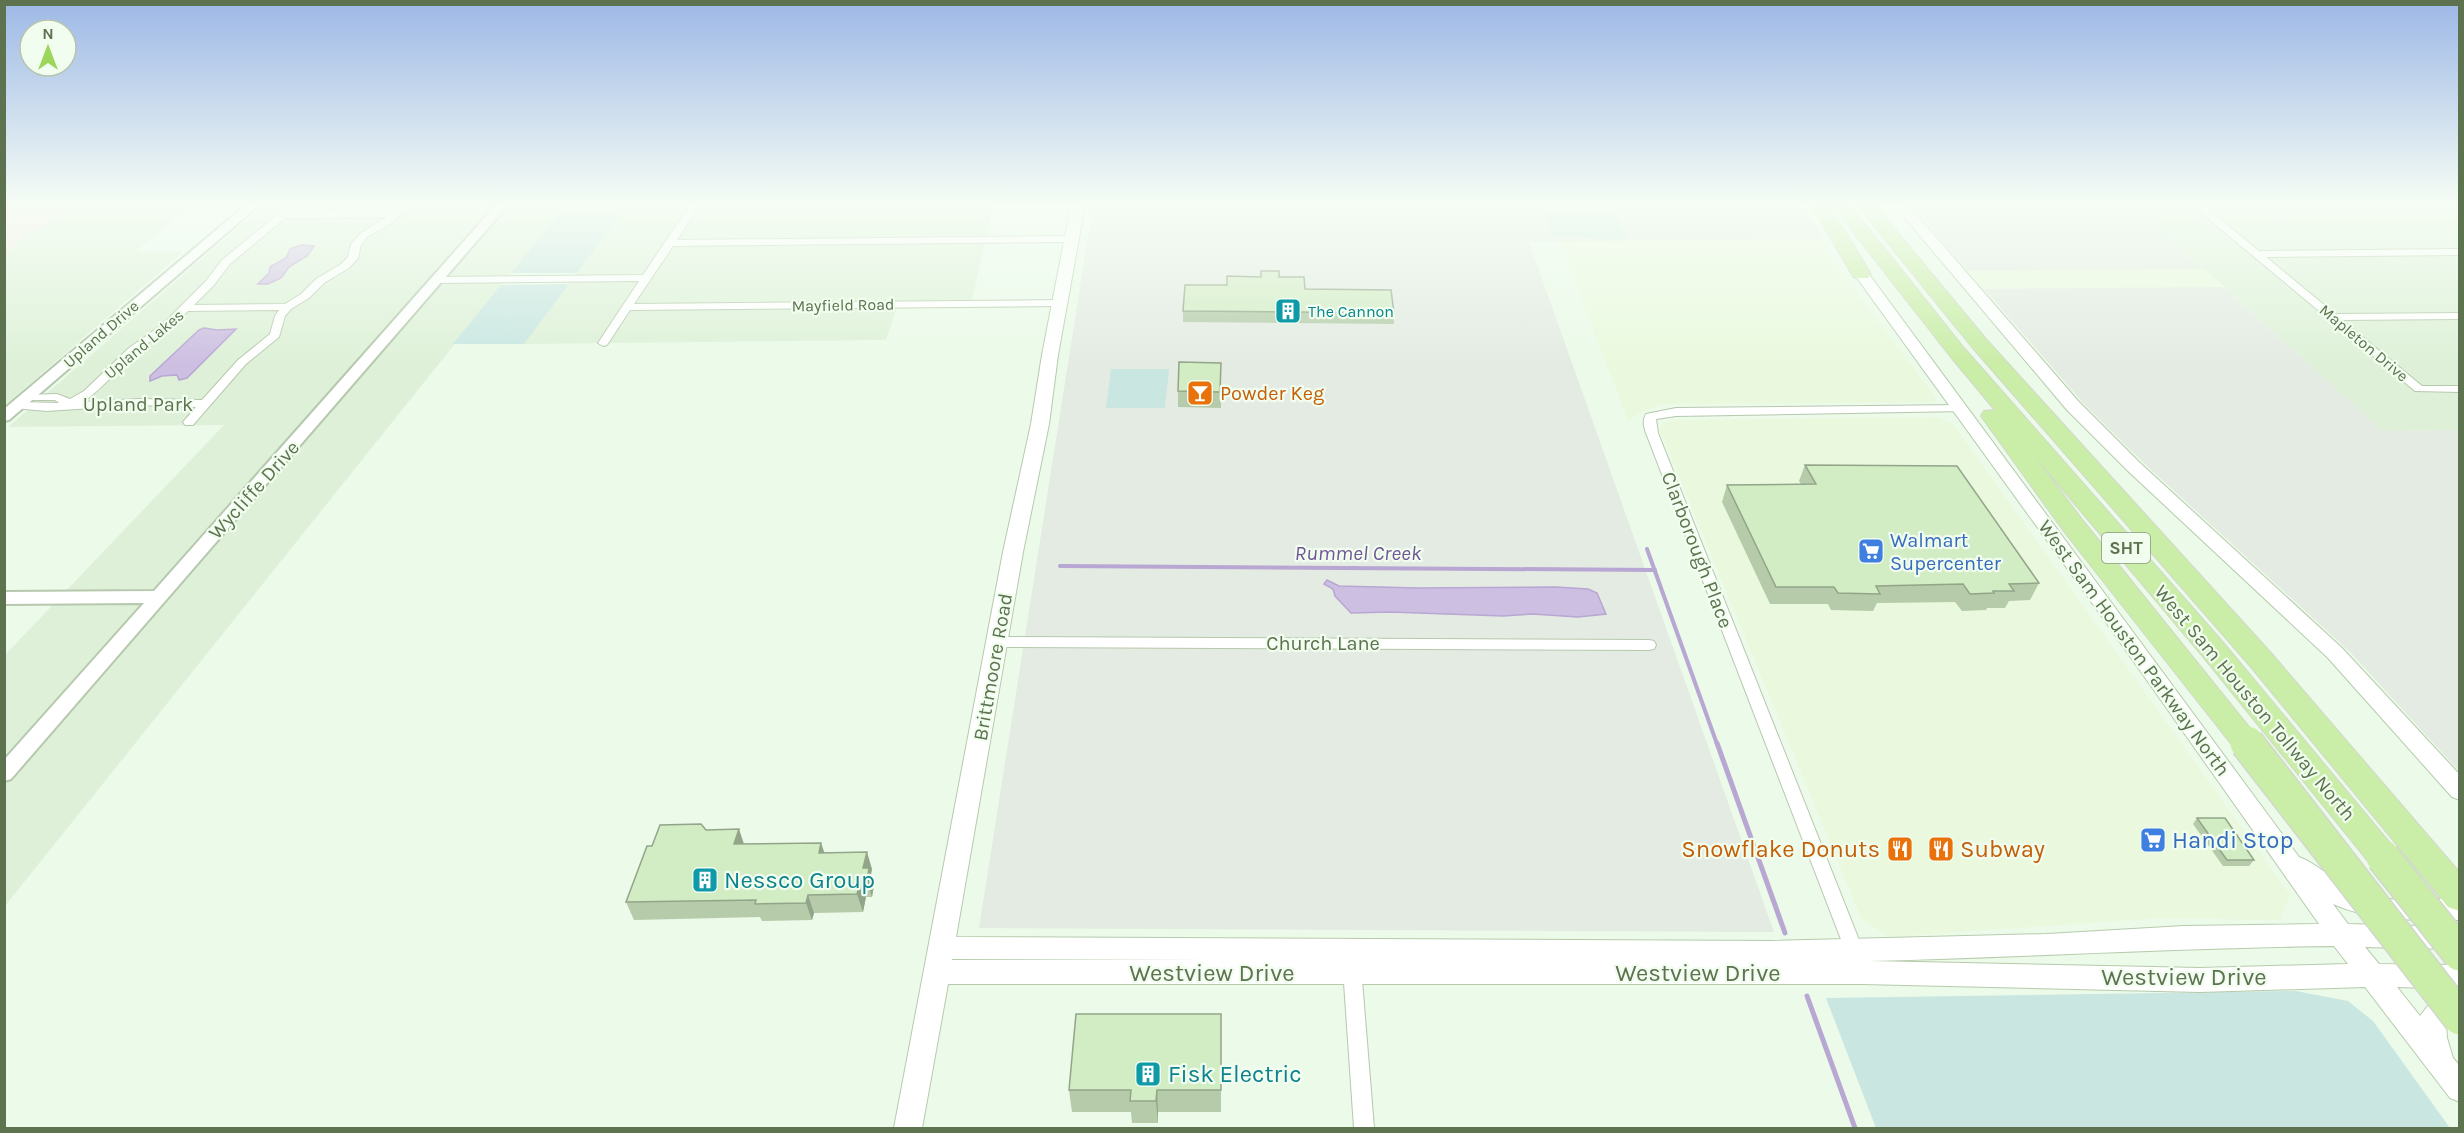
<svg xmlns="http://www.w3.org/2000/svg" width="2464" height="1133" viewBox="0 0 2464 1133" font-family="Karla,sans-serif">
	<rect width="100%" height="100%" fill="#ebfae9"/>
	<g fill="#def1d8">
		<polygon points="73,205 240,205 232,212 183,212 136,251 183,252 5,405 5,252"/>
		<polygon points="264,205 566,205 5,906 5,655 224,425 8,427"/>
		<polygon points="627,205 994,205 972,300 899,301 886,340 524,344"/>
		<polygon points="2134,205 2459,205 2459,430 2383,431"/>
	</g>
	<g fill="#eaf9de">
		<polygon points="1817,239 1936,398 1934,402 1663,404 1643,411 1628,420 1559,241"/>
		<polygon points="2204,269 2224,287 1984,289 1968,271"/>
		<polygon points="1937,417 1953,424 2290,895 2280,920 2161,918 1889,937 1861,918 1659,428 1663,423 1673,420"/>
	</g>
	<g fill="#e4ebe2">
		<polygon points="1093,205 1800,205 1825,239 1529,242 1774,932 979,928"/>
		<polygon points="1911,205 2134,205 2204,269 1968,271"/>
		<polygon points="2224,287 2383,431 2459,430 2459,771 2350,652 2147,466 2086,406 1984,289"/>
	</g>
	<polygon fill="#f7e5e7" points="4,205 73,205 5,252"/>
	<g fill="#c9e6e1">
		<polygon points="566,205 627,205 577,273 511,273"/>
		<polygon points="1545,205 1590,205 1615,212 1628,239 1552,237 1543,209"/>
		<polygon points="569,284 524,344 453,344 501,285"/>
		<polygon points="1111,369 1169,369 1165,408 1106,408"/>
		<polygon points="2296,991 2348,1001 2373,1021 2450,1128 1876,1128 1826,998"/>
	</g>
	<g fill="#cdbfe2" stroke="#b8a7d2" stroke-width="1.5">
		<polygon points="301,245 314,246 307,256 289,267 281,278 268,284 258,284 269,273 270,267 286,258 290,249"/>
		<polygon points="204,328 217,330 236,329 187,378 179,380 177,375 162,376 150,381 150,376 199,330"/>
		<polygon points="1327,580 1339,586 1418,588 1556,587 1588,589 1597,593 1606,614 1578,617 1532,614 1503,616 1390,612 1351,613 1335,596 1333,589 1324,584"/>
	</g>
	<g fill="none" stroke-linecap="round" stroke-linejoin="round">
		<g stroke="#b8a7d2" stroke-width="4">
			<polyline points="1647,549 1717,744"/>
			<polyline points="1060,566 1655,570"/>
		</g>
		<g stroke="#b8a7d2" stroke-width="5">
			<polyline points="1717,743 1785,933"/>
			<polyline points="1807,996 1855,1128"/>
		</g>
		<defs>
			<g id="minor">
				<path d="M 283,205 L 293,205 L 291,212 L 392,211 L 398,205 L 408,205 L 400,216 L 390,224 L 367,237 L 361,245 L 358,258 L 349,268 L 324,283 L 309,298 L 291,309 L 285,316 L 279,337 L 246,364 L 193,425 L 185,425 L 183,422 L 196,407 L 139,405 L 46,411 L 14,408 L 12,406 L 14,404 L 18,402 L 59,403 L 55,400 L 29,400 L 25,399 L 23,397 L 25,395 L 57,394 L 70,399 L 84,391 L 129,348 L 163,324 L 206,281 L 222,260 L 282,211 ZM 386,217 L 361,233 L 351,244 L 348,257 L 341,264 L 316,279 L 301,294 L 285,304 L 194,305 L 214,285 L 230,264 L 285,218 ZM 279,310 L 275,316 L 270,334 L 238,360 L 202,400 L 139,399 L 83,402 C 103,388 118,369 136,353 C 153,338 172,327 188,311 Z"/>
				<polygon points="690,205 700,205 677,240 1071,236 1076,239 1071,242 673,246 634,304 1059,300 1064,303 1059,306 630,310 607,345 603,346 598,343 639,281 437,283 432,280 437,277 643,275"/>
				<polygon points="2192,205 2203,205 2259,251 2460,249 2460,255 2266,257 2335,314 2460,313 2460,319 2342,320 2422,386 2460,386 2460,392 2415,391"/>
				<path d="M 1961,405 L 1967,409 L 1965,411 L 1676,416 L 1656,419 L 1658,433 L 1865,955 L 1862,961 L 1856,963 L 1850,961 L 1847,955 L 1646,433 C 1644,427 1642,421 1646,414 L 1676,408 Z"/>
				<polygon points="997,637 1649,640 1654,641 1656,645 1654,649 1649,650 997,647 992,646 990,642 992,638"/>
				<polygon points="1352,960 1358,962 1361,968 1374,1128 1354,1128 1343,968 1346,962"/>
			</g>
			<g id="tertiary">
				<polygon points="246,205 259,205 9,420 4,421 4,409"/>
				<polygon points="496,205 508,205 11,779 4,781 4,760 144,603 4,604 4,592 154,591"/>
			</g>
			<g id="secondary">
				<path d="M 1071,205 L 1085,205 L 1058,355 L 1049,424 L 1023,552 L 956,937 L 1771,941 L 2047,934 L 2184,926 L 2319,924 L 2103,618 L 1844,260 L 1842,257 L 1844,254 L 1854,254 L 2299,857 C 2318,864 2332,880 2350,889 C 2383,905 2424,899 2460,898 L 2460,920 C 2415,920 2374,922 2333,904 L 2348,924 L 2450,927 L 2459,930 L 2459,946 L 2450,949 L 2365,947 L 2379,964 L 2460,965 L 2460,989 L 2397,987 L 2420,1016 L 2430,1003 L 2460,998 L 2460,1022 L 2446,1023 L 2447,1038 L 2453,1058 L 2460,1066 L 2460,1102 L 2450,1098 L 2365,987 L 2200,992 L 1862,984 L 948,984 L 922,1128 L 894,1128 L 1003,552 L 1031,424 L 1042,355 ZM 2334,946 L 2348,964 L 2200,968 L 1870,961 C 2025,957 2180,948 2334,946 ZM 952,959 L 1209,960 L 952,960 Z"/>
				<polygon points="1894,205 1908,205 2079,402 2140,463 2342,648 2460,775 2460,800 2452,797 2328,658 2128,471 2067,410"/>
			</g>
			<g id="motorway">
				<polygon points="1811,205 1829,205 1871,274 1868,278 1854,278"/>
				<polygon points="1832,205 1850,205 1964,348 2221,640 2394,848 2399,857 2394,866 2383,870 2372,866 2201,654 2031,452 2084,522 2257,737 2252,745 2242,748 2232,745 2066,534 1981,416 1984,411 1995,410 1950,356"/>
				<polygon points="1857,205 1875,205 1986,339 2271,653 2460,873 2460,911 2448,907 2251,667 1972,347"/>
			</g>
		</defs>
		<use href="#minor" stroke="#b6c8ad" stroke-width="2"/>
		<use href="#tertiary" stroke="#b6c8ad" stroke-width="4"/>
		<use href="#secondary" stroke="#b6cbac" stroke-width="2"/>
		<use href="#motorway" stroke="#d2d8ce" stroke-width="2"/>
		<use href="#minor" fill="#fff" fill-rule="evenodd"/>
		<use href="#tertiary" fill="#fff" fill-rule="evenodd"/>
		<use href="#secondary" fill="#fff" fill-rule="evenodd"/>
		<use href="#motorway" fill="#caeda7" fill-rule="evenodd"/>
		<defs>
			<polyline id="motorway-bridge-far1" points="2242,737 2248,744"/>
			<g id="motorway-bridge">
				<polyline points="2247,743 2460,1018"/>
				<polyline points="2383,857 2460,954"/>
			</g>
		</defs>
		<use href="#motorway-bridge-far1" stroke="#d2d8ce" stroke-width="28" stroke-linecap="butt"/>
		<use href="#motorway-bridge" stroke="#d2d8ce" stroke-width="36" stroke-linecap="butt"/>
		<use href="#motorway-bridge-far1" stroke="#caeda7" stroke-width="26"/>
		<use href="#motorway-bridge" stroke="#caeda7" stroke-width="33"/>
	</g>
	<g fill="#b5cba9">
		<polygon points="1279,277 1305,289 1394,313 1394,324 1183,322 1183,311 1227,285"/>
		<polygon points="1221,363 1221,408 1178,407 1178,391"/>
		<polygon points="1805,465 2039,583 2030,600 2009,601 2005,608 1987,608 1986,610 1962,611 1955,602 1877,603 1873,611 1831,610 1828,604 1770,604 1722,502 1727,485 1801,484 1799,481"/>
		<polygon points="2197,818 2254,860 2249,866 2223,866 2193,824"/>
		<polygon points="706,830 744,844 824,853 872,869 871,874 874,885 872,897 866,897 863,912 814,913 812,920 762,921 760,917 634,920 626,902 652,846"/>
		<polygon points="1221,1014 1221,1112 1158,1112 1158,1123 1132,1123 1131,1112 1072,1112 1069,1090"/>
	</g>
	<g fill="#93a589">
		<polygon points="739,829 745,847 734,844"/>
		<polygon points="821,843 827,860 819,853"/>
		<polygon points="867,852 872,869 871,874 874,885 872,897 863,868"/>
		<polygon points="861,880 866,897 863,912 857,894"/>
		<polygon points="808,895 814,913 812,920 806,903"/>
		<polygon points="1157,1090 1158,1112 1158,1123 1156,1101"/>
	</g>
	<g fill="#d2ecc4" stroke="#93a589" stroke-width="1.5">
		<polygon points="1261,271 1279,271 1279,277 1304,277 1305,289 1391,290 1394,313 1183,311 1185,285 1227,285 1227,276 1261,277"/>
		<polygon points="1179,362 1221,363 1220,392 1178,391"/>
		<polygon points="1805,465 1957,466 2039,583 2009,584 2014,591 1993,591 1994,593 1970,594 1963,584 1876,586 1880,594 1838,593 1834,587 1776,587 1727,485 1816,484"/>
		<polygon points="2197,818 2225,818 2254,860 2227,860"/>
		<polygon points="701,824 706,830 739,829 734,844 821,843 819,853 867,852 863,868 869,868 867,880 861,880 857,894 808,895 806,903 755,904 756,900 626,902 647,846 652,846 660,825"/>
		<polygon points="1076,1014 1221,1014 1221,1090 1157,1090 1156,1101 1130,1101 1131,1090 1069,1090"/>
	</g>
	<linearGradient id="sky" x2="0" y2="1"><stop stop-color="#9db8e6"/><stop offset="0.56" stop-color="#f6fdf5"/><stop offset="1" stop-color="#f6fdf5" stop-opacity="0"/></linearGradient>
	<rect width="2464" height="364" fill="url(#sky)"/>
	<defs>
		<symbol id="building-square" viewBox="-11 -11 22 22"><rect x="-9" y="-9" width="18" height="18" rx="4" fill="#0f9aa8" stroke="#f1fdef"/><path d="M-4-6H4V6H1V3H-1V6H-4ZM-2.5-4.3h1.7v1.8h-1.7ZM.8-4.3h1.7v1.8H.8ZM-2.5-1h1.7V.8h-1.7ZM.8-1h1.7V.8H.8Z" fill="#fff"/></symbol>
		<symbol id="bar-square" viewBox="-11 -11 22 22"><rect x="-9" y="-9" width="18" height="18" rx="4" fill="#e8710a" stroke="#f1fdef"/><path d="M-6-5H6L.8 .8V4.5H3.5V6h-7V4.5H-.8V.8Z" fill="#fff"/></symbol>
		<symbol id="supermarket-square" viewBox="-11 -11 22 22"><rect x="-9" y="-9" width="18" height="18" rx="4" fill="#3f7fe0" stroke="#f1fdef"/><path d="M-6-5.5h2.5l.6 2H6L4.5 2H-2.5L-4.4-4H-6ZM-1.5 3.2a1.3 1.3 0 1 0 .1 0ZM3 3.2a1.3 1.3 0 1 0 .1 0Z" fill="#fff"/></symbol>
		<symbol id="restaurant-square" viewBox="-11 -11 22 22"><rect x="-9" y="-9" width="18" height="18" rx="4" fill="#e8710a" stroke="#f1fdef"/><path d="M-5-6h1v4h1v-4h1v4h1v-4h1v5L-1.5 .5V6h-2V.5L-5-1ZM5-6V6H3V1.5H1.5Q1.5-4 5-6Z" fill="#fff"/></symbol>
	</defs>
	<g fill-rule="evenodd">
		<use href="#building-square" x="1273" y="296" width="30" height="30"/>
		<use href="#bar-square" x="1185" y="378" width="30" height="30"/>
		<use href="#supermarket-square" x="1856" y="536" width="30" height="30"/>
		<use href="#supermarket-square" x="2138" y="825" width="30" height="30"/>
		<use href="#restaurant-square" x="1885" y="834" width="30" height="30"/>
		<use href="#restaurant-square" x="1926" y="834" width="30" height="30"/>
		<use href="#building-square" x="690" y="865" width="30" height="30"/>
		<use href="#building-square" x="1133" y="1059" width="30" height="30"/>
	</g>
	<g text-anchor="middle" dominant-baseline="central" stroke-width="4.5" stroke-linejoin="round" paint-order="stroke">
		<g font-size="16" fill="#5d724f" stroke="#f1fdef">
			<text transform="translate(843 305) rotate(-1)">Mayfield Road</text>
			<text transform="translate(101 334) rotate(-41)">Upland Drive</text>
			<text transform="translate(2364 343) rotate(40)">Mapleton Drive</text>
			<text transform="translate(144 344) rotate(-40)">Upland Lakes</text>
		</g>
		<g font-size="16" fill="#0d838f" stroke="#f1fdef" text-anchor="start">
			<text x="1308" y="311">The Cannon</text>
		</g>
		<rect fill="#f1fdef" stroke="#899c7f" stroke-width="1.5" x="2102" y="533" width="48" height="30" rx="4.5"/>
		<g font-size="18" font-weight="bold" fill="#5d724f">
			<text x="2126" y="548">SHT</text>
		</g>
		<g font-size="20" fill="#c56008" stroke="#f1fdef" text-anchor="start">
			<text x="1220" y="393">Powder Keg</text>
		</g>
		<g font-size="20" fill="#5d724f" stroke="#f1fdef">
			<text x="138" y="404">Upland Park</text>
			<text transform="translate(254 490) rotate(-48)">Wycliffe Drive</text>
			<text transform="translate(1697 550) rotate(69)">Clarborough Place</text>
			<text x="1323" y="643">Church Lane</text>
			<text transform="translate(2134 648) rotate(54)">West Sam Houston Parkway North</text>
			<text transform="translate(993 667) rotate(-80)">Brittmoore Road</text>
			<text transform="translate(2255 703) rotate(50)">West Sam Houston Tollway North</text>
		</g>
		<g font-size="20" fill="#366cbe" stroke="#f1fdef" text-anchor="start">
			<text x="1890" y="540">Walmart<tspan x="1890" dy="23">Supercenter</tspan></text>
		</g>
		<g font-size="21" font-style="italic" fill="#705696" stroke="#f1fdef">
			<text x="1358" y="553">Rummel Creek</text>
		</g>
		<g font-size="24" fill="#366cbe" stroke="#f1fdef" text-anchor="start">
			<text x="2172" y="840">Handi Stop</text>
		</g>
		<g font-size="24" fill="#c56008" stroke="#f1fdef" text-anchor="end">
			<text x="1880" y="849">Snowflake Donuts</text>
			<text x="1960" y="849" text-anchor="start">Subway</text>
		</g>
		<g font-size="24" fill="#0d838f" stroke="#f1fdef" text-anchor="start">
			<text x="724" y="880">Nessco Group</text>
			<text x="1168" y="1074">Fisk Electric</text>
		</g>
		<g font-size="24" fill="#5d724f" stroke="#f1fdef">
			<text x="1212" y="973">Westview Drive</text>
			<text x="1698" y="973">Westview Drive</text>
			<text x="2184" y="977">Westview Drive</text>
		</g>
	</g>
	<rect width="2464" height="1133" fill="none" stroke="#5d724f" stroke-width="12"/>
	<g transform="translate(48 48)"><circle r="28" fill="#f1fdef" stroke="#b6c5af" stroke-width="1.5"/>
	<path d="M0-4.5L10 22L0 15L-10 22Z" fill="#9dd65c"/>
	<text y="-9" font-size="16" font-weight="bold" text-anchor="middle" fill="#5d724f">N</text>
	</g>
</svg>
